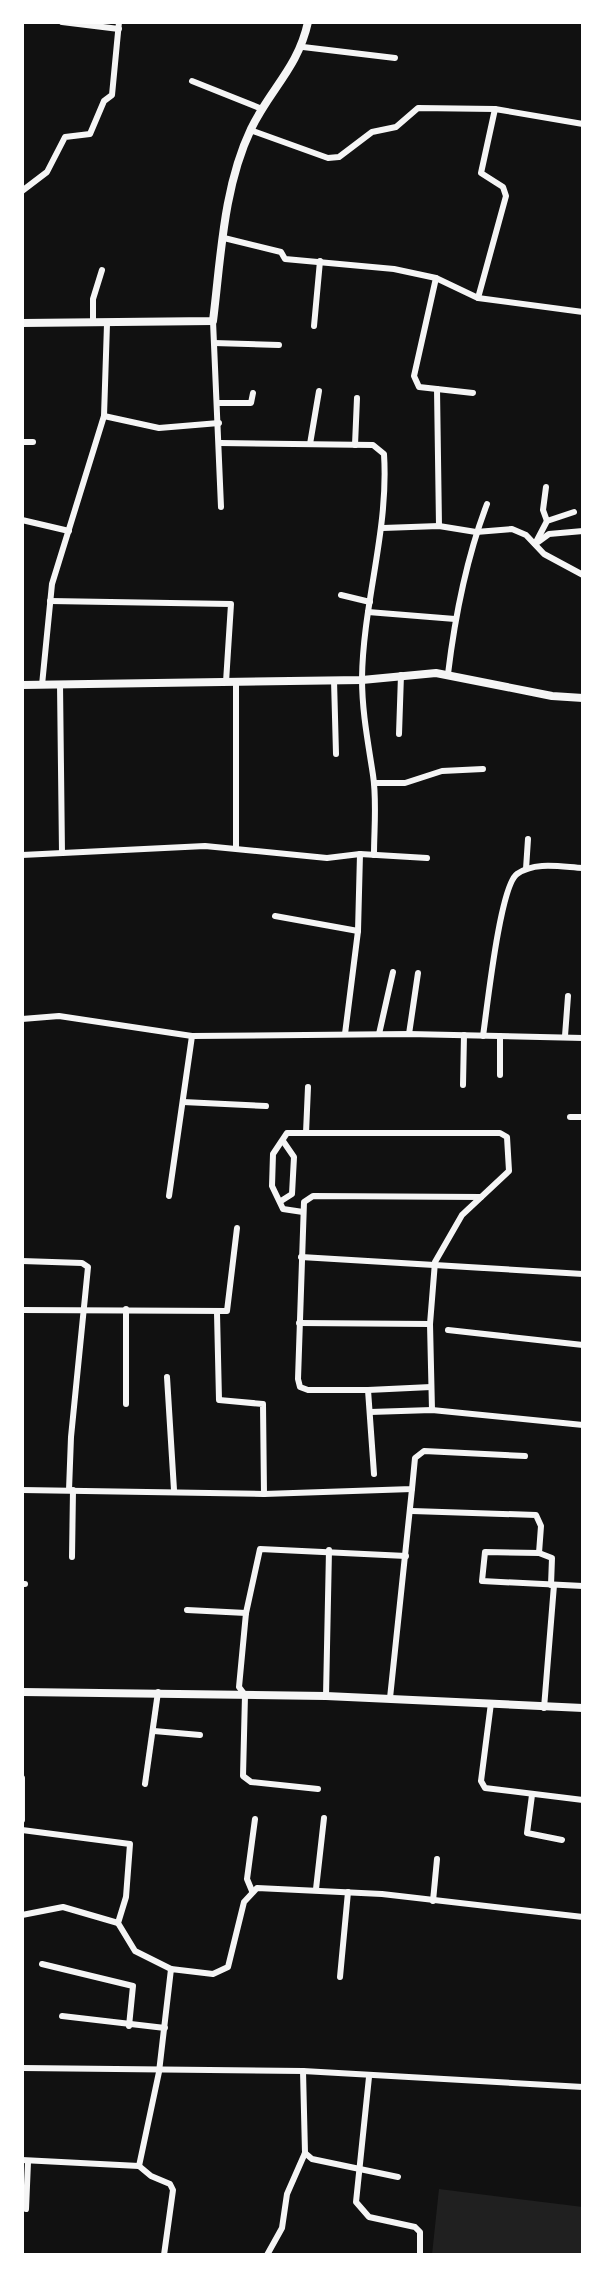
<svg xmlns="http://www.w3.org/2000/svg" width="605" height="2277" viewBox="0 0 605 2277" font-family="'Alegreya Sans',sans-serif">
	<rect width="100%" height="100%" fill="#111"/>
	<polygon fill="#202020" points="439,2189 583,2207 583,2255 432,2255"/>
	<g fill="none" stroke-linecap="round" stroke-linejoin="round">
		<g stroke="#f5f5f5" stroke-width="6">
			<polyline points="62,22 119,29"/>
			<polyline points="303,47 395,58"/>
			<polyline points="192,81 262,109"/>
			<polyline points="250,130 328,158 339,157 372,132 396,127 418,108 495,109 583,124"/>
			<polyline points="22,191 47,172 65,137 90,134 104,101 112,95 119,22"/>
			<polyline points="224,238 281,252 285,259 394,269 436,278 478,298 583,312"/>
			<polyline points="436,278 414,376 419,387 437,389 439,526"/>
			<polyline points="478,298 506,196 503,187 481,173 495,109"/>
			<polyline points="213,321 221,507"/>
			<polyline points="93,323 93,299 102,270"/>
			<polyline points="314,326 320,261"/>
			<polyline points="214,343 279,345"/>
			<polyline points="437,389 473,393"/>
			<polyline points="218,403 251,403 253,393"/>
			<polyline points="104,416 159,428 219,423"/>
			<polyline points="22,442 33,442"/>
			<path d="M 220,443 L 373,445 L 384,454 C 389,530 363,603 362,678 C 362,712 368,742 373,775 C 377,801 374,829 374,855"/>
			<polyline points="310,444 319,391"/>
			<polyline points="355,445 357,398"/>
			<polyline points="546,487 543,510 547,521"/>
			<polyline points="22,520 69,531"/>
			<polyline points="383,528 439,526 476,532 512,529 526,535 544,554 583,575"/>
			<polyline points="538,542 549,534 583,531"/>
			<polyline points="535,544 547,521 574,512"/>
			<polyline points="341,595 370,602"/>
			<polyline points="50,601 231,604 226,682"/>
			<polyline points="368,612 455,619"/>
			<path d="M 448,674 C 455,616 466,559 487,504"/>
			<polyline points="334,680 336,754"/>
			<polyline points="236,682 236,848"/>
			<polyline points="60,684 62,853"/>
			<polyline points="42,685 52,584 104,416 107,324"/>
			<polyline points="399,734 401,675"/>
			<polyline points="374,783 405,783 442,771 483,769"/>
			<polyline points="22,855 205,846 327,858 360,854 427,858"/>
			<polyline points="526,869 528,839"/>
			<polyline points="275,916 358,931"/>
			<polyline points="22,1019 59,1016 192,1036 409,1034 583,1038"/>
			<polyline points="345,1034 358,931 360,854"/>
			<polyline points="379,1034 393,972"/>
			<polyline points="409,1034 418,973"/>
			<path d="M 483,1036 C 487,1009 500,886 517,874 C 535,861 562,867 583,868"/>
			<polyline points="565,1036 568,996"/>
			<polyline points="500,1075 500,1036"/>
			<polyline points="463,1085 464,1035"/>
			<polyline points="183,1102 266,1106"/>
			<polyline points="570,1117 583,1117"/>
			<polyline points="306,1133 308,1087"/>
			<polyline points="169,1196 192,1036"/>
			<polyline points="281,1201 292,1194 294,1157 283,1141"/>
			<polyline points="303,1212 283,1209 272,1186 273,1154 287,1133 500,1133 507,1137 509,1171 462,1215 435,1262 430,1324 432,1410"/>
			<polyline points="301,1257 583,1274"/>
			<polyline points="22,1261 82,1263 88,1267 71,1437 69,1490"/>
			<polyline points="126,1309 126,1404"/>
			<polyline points="22,1310 227,1311 237,1228"/>
			<polyline points="217,1313 219,1400 263,1404 264,1494"/>
			<polyline points="299,1323 430,1324"/>
			<polyline points="448,1330 583,1345"/>
			<polyline points="167,1377 174,1490"/>
			<polyline points="368,1390 431,1387"/>
			<polyline points="370,1412 432,1410 583,1425"/>
			<polyline points="374,1474 368,1390 308,1390 300,1387 298,1379 304,1202 313,1196 481,1197"/>
			<polyline points="22,1490 264,1494 412,1489 415,1458 424,1451 525,1456"/>
			<polyline points="412,1511 536,1515 541,1526 539,1553 485,1552 482,1581 583,1586"/>
			<polyline points="539,1553 552,1558 551,1585"/>
			<polyline points="72,1557 73,1490"/>
			<polyline points="22,1584 25,1584"/>
			<polyline points="187,1610 246,1613"/>
			<polyline points="326,1696 329,1550"/>
			<polyline points="390,1698 412,1489"/>
			<polyline points="491,1703 481,1781 485,1788 583,1800"/>
			<polyline points="544,1708 554,1585"/>
			<polyline points="154,1731 200,1735"/>
			<polyline points="22,1778 22,1820"/>
			<polyline points="145,1784 158,1692"/>
			<polyline points="318,1789 251,1782 243,1776 245,1695 239,1687 246,1613 260,1549 406,1556"/>
			<polyline points="532,1795 527,1833 562,1840"/>
			<polyline points="22,1830 130,1844 126,1897 118,1923 135,1951 171,1969"/>
			<polyline points="316,1889 324,1818"/>
			<polyline points="252,1891 247,1879 255,1819"/>
			<polyline points="433,1901 437,1859"/>
			<polyline points="22,1915 63,1907 118,1923"/>
			<polyline points="42,1964 133,1986 129,2026"/>
			<polyline points="340,1977 348,1892"/>
			<polyline points="62,2016 165,2028"/>
			<polyline points="22,2068 303,2071 583,2087"/>
			<polyline points="369,2077 356,2202 369,2217 415,2227 420,2232 420,2255"/>
			<polyline points="305,2153 312,2159 398,2177"/>
			<polyline points="22,2160 139,2166"/>
			<polyline points="139,2166 159,2072 171,1969 213,1974 228,1967 244,1902 257,1888 382,1894 583,1917"/>
			<polyline points="139,2166 151,2176 170,2184 173,2190 164,2255"/>
			<polyline points="26,2209 28,2162"/>
			<polyline points="267,2255 282,2228 287,2194 305,2153 303,2071"/>
		</g>
		<g stroke="#f5f5f5" stroke-width="8">
			<path d="M 22,323 L 213,321 C 221,257 223,188 251,129 C 270,89 298,68 308,22"/>
			<polyline points="22,685 362,680 436,673 552,696 583,698"/>
			<polyline points="22,1692 326,1696 583,1708"/>
		</g>
	</g>
	<rect width="605" height="2277" fill="none" stroke="#ffffff" stroke-width="48"/>
</svg>
